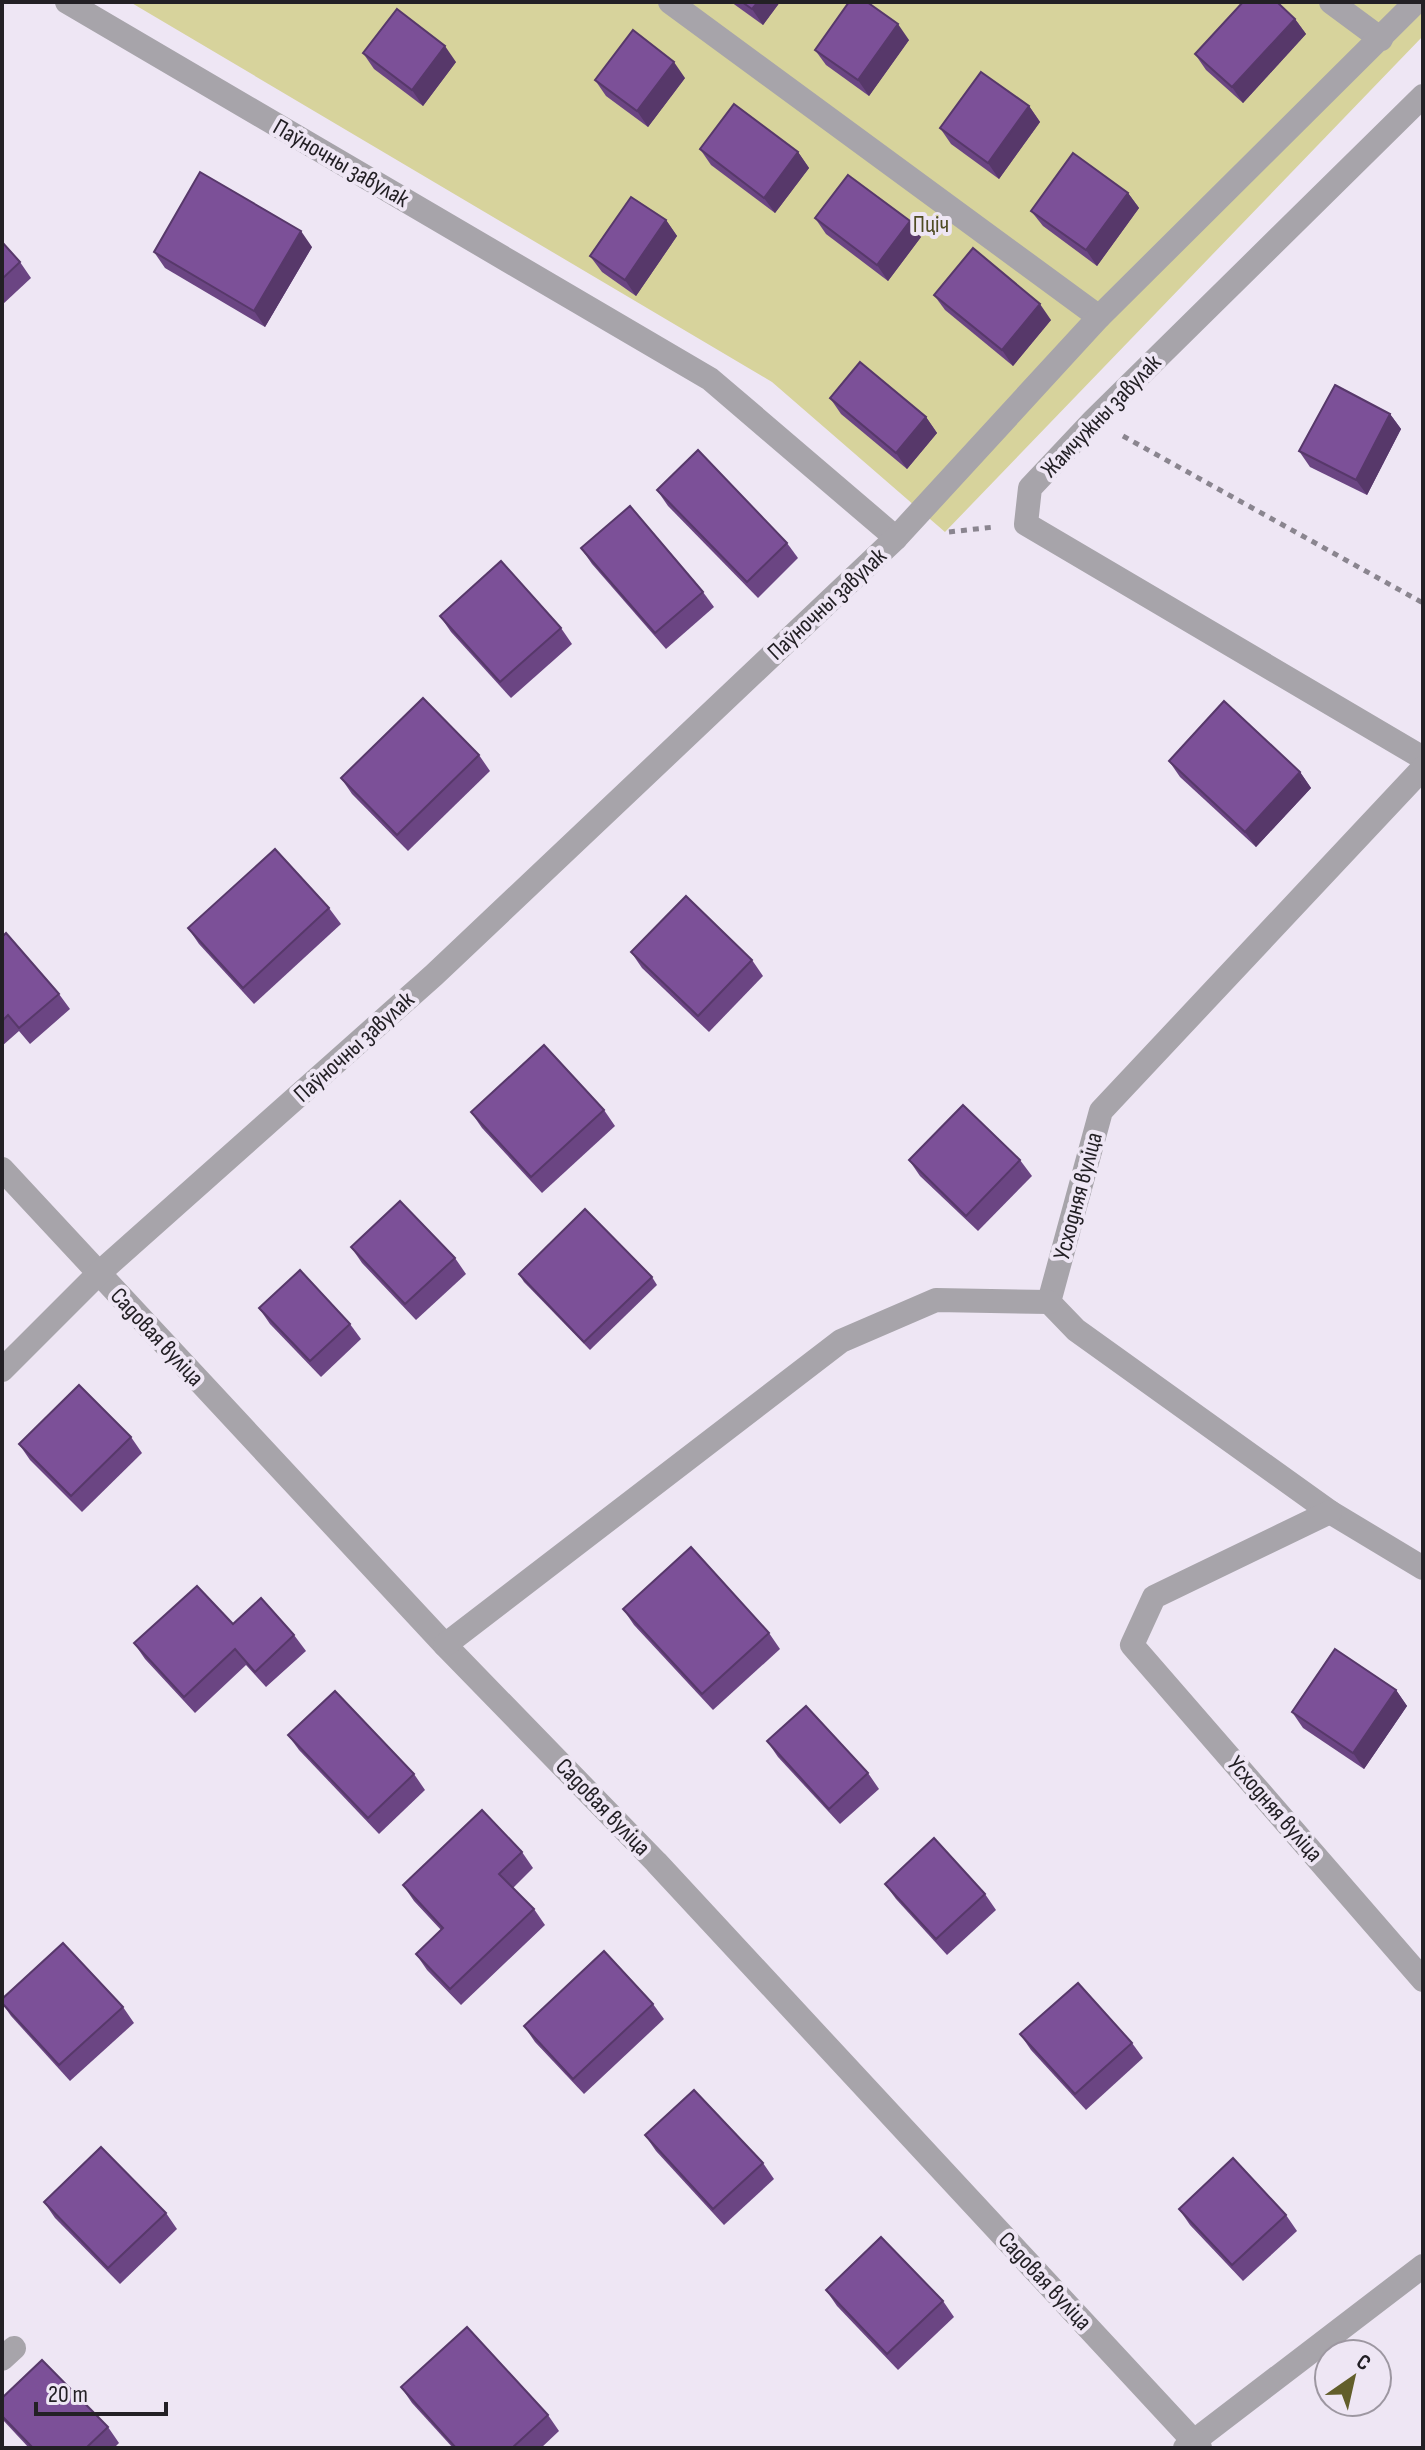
<svg xmlns="http://www.w3.org/2000/svg" width="1425" height="2450" viewBox="0 0 1425 2450" font-family="'Sofia Sans Condensed',sans-serif">
	<rect width="100%" height="100%" fill="#eee6f4"/>
	<polygon fill="#d7d39c" points="130,2 1423,2 1423,36 945,532 772,382"/>
	<g fill="none" stroke-linecap="round" stroke-linejoin="round">
		<g stroke="#8a858f" stroke-width="5" stroke-dasharray="6 6" stroke-linecap="butt">
			<polyline points="1123,436 1423,603"/>
			<polyline points="949,532 994,527"/>
		</g>
		<g stroke="#a7a4aa" stroke-width="24">
			<polyline points="67,2 710,379 896,538"/>
			<polyline points="670,2 1099,317"/>
			<polyline points="1331,2 1381,39"/>
			<polyline points="1423,96 1094,420 1030,488 1026,524 1423,758"/>
			<polyline points="1423,768 1101,1111 1049,1302 1076,1330 1330,1512 1423,1568"/>
			<polyline points="2,1169 445,1645 656,1862 1200,2448"/>
			<polyline points="2,1370 98,1274 434,975 896,538 1099,317 1416,2"/>
			<polyline points="1330,1512 1154,1597 1132,1645 1423,1980"/>
			<polyline points="445,1645 841,1341 936,1300 1049,1302"/>
			<polyline points="2,2359 14,2348"/>
			<polyline points="1185,2448 1423,2266"/>
		</g>
	</g>
	<g fill="#6b4583">
		<polygon points="731,2 780,2 763,25"/>
		<polygon points="1295,19 1306,34 1243,103 1206,70 1195,54"/>
		<polygon points="909,40 869,96 826,65 815,50"/>
		<polygon points="363,53 456,62 423,106 374,69"/>
		<polygon points="685,78 648,127 606,96 595,80"/>
		<polygon points="1029,106 1040,122 999,179 951,144 940,128"/>
		<polygon points="700,149 798,152 809,168 775,213 711,165"/>
		<polygon points="1128,193 1139,208 1097,266 1043,226 1031,211"/>
		<polygon points="815,218 921,237 888,281 826,234"/>
		<polygon points="666,220 677,236 636,296 602,272 590,256"/>
		<polygon points="2,242 20,262 31,278 2,305"/>
		<polygon points="312,247 265,327 165,268 154,252"/>
		<polygon points="934,295 1051,320 1013,366 945,310"/>
		<polygon points="830,398 926,417 937,433 907,469 841,414"/>
		<polygon points="1390,414 1401,429 1367,495 1310,467 1299,451"/>
		<polygon points="657,490 787,543 798,558 758,598 668,506"/>
		<polygon points="581,548 703,592 714,607 666,649 592,564"/>
		<polygon points="440,616 561,628 572,644 511,698 451,632"/>
		<polygon points="479,755 490,771 408,851 352,794 341,778"/>
		<polygon points="1169,761 1300,772 1311,788 1256,847 1180,777"/>
		<polygon points="329,908 341,924 254,1004 199,944 188,928"/>
		<polygon points="2,937 59,994 70,1009 30,1044 19,1031 2,1046"/>
		<polygon points="631,952 752,960 763,976 709,1032 642,968"/>
		<polygon points="604,1110 615,1126 542,1193 482,1128 471,1112"/>
		<polygon points="909,1160 1020,1160 1032,1176 978,1231 920,1176"/>
		<polygon points="351,1247 455,1258 466,1274 416,1320 362,1263"/>
		<polygon points="519,1274 652,1277 657,1285 590,1350 524,1282"/>
		<polygon points="259,1308 350,1324 361,1339 321,1377 270,1324"/>
		<polygon points="131,1437 142,1453 82,1512 30,1460 19,1444"/>
		<polygon points="623,1609 769,1633 780,1649 713,1710 634,1625"/>
		<polygon points="233,1624 294,1635 306,1651 266,1687 246,1665 195,1713 145,1659 134,1643"/>
		<polygon points="1396,1690 1407,1706 1364,1769 1303,1728 1292,1712"/>
		<polygon points="288,1735 414,1774 425,1790 379,1834 299,1750"/>
		<polygon points="767,1741 868,1773 879,1789 840,1824 778,1757"/>
		<polygon points="522,1852 533,1868 513,1888 534,1909 545,1925 461,2005 427,1970 416,1954 441,1930 414,1901 403,1885"/>
		<polygon points="885,1884 985,1894 996,1910 947,1955 896,1899"/>
		<polygon points="2,2003 123,2007 134,2023 70,2081 11,2016"/>
		<polygon points="653,2004 664,2019 584,2094 535,2042 524,2026"/>
		<polygon points="1020,2034 1132,2043 1143,2058 1086,2110 1031,2050"/>
		<polygon points="645,2135 763,2163 774,2179 724,2225 656,2151"/>
		<polygon points="44,2202 166,2213 177,2229 120,2284 55,2218"/>
		<polygon points="1179,2209 1286,2215 1297,2231 1243,2281 1190,2225"/>
		<polygon points="826,2290 943,2301 954,2317 898,2370 837,2306"/>
		<polygon points="401,2387 548,2415 559,2431 541,2448 453,2448 412,2403"/>
		<polygon points="2,2398 108,2427 119,2443 114,2448 29,2448 2,2419"/>
	</g>
	<g fill="#57386a">
		<polygon points="758,2 780,2 763,25 752,9"/>
		<polygon points="1295,19 1306,34 1243,103 1232,87"/>
		<polygon points="898,24 909,40 869,96 858,80"/>
		<polygon points="445,46 456,62 423,106 412,90"/>
		<polygon points="674,62 685,78 648,127 637,111"/>
		<polygon points="1029,106 1040,122 999,179 988,163"/>
		<polygon points="798,152 809,168 775,213 764,198"/>
		<polygon points="1128,193 1139,208 1097,266 1086,250"/>
		<polygon points="666,220 677,236 636,296 625,280"/>
		<polygon points="910,221 921,237 888,281 877,265"/>
		<polygon points="301,231 312,247 265,327 254,311"/>
		<polygon points="1040,304 1051,320 1013,366 1002,350"/>
		<polygon points="1390,414 1401,429 1367,495 1356,480"/>
		<polygon points="926,417 937,433 907,469 896,453"/>
		<polygon points="1300,772 1311,788 1256,847 1245,832"/>
		<polygon points="1396,1690 1407,1706 1364,1769 1353,1753"/>
	</g>
	<g fill="#7c5098" stroke="#57386a" stroke-width="2">
		<polygon points="742,2 758,2 752,9"/>
		<polygon points="849,2 867,2 898,24 858,80 815,50"/>
		<polygon points="1243,2 1277,2 1295,19 1232,87 1195,54"/>
		<polygon points="397,9 445,46 412,90 363,53"/>
		<polygon points="633,30 674,62 637,111 595,80"/>
		<polygon points="981,72 1029,106 988,163 940,128"/>
		<polygon points="734,104 798,152 764,198 700,149"/>
		<polygon points="1073,153 1128,193 1086,250 1031,211"/>
		<polygon points="200,172 301,231 254,311 154,252"/>
		<polygon points="848,175 910,221 877,265 815,218"/>
		<polygon points="631,197 666,220 625,280 590,256"/>
		<polygon points="2,242 20,262 2,279"/>
		<polygon points="973,248 1040,304 1002,350 934,295"/>
		<polygon points="860,362 926,417 896,453 830,398"/>
		<polygon points="1335,385 1390,414 1356,480 1299,451"/>
		<polygon points="698,450 787,543 747,582 657,490"/>
		<polygon points="630,506 703,592 655,633 581,548"/>
		<polygon points="501,561 561,628 500,682 440,616"/>
		<polygon points="423,698 479,755 397,835 341,778"/>
		<polygon points="1224,701 1300,772 1245,832 1169,761"/>
		<polygon points="275,849 329,908 243,988 188,928"/>
		<polygon points="686,896 752,960 698,1016 631,952"/>
		<polygon points="6,933 59,994 19,1028 8,1015 2,1021 2,937"/>
		<polygon points="544,1045 604,1110 531,1177 471,1112"/>
		<polygon points="963,1105 1020,1160 966,1216 909,1160"/>
		<polygon points="400,1201 455,1258 405,1304 351,1247"/>
		<polygon points="585,1209 652,1277 584,1342 519,1274"/>
		<polygon points="300,1270 350,1324 310,1361 259,1308"/>
		<polygon points="79,1385 131,1437 71,1496 19,1444"/>
		<polygon points="691,1547 769,1633 702,1694 623,1609"/>
		<polygon points="197,1586 233,1624 261,1598 294,1635 255,1672 235,1649 184,1697 134,1643"/>
		<polygon points="1335,1649 1396,1690 1353,1753 1292,1712"/>
		<polygon points="335,1691 414,1774 368,1818 288,1735"/>
		<polygon points="806,1706 868,1773 829,1809 767,1741"/>
		<polygon points="482,1810 522,1852 499,1874 534,1909 450,1989 416,1954 443,1928 403,1885"/>
		<polygon points="934,1838 985,1894 936,1939 885,1884"/>
		<polygon points="63,1943 123,2007 59,2065 2,2003 2,1999"/>
		<polygon points="604,1951 653,2004 573,2079 524,2026"/>
		<polygon points="1078,1983 1132,2043 1075,2094 1020,2034"/>
		<polygon points="694,2090 763,2163 713,2209 645,2135"/>
		<polygon points="101,2147 166,2213 108,2268 44,2202"/>
		<polygon points="1233,2158 1286,2215 1232,2265 1179,2209"/>
		<polygon points="881,2237 943,2301 887,2354 826,2290"/>
		<polygon points="467,2327 548,2415 512,2448 456,2448 401,2387"/>
		<polygon points="42,2360 108,2427 86,2448 33,2448 2,2416 2,2398"/>
	</g>
	<g text-anchor="middle" dominant-baseline="central" stroke-width="8" stroke-linejoin="round" paint-order="stroke">
		<g font-size="24" fill="#232025" stroke="#eee6f4">
			<text transform="translate(341 163) rotate(30)">Паўночны завулак</text>
			<text transform="translate(1101 416) rotate(-46)">Жамчужны завулак</text>
			<text transform="translate(827 604) rotate(-43)">Паўночны завулак</text>
			<text transform="translate(354 1047) rotate(-42)">Паўночны завулак</text>
			<text transform="translate(1078 1196) rotate(-75)">Усходняя вуліца</text>
			<text transform="translate(157 1337) rotate(47)">Садовая вуліца</text>
			<text transform="translate(603 1807) rotate(46)">Садовая вуліца</text>
			<text transform="translate(1275 1809) rotate(49)">Усходняя вуліца</text>
			<text transform="translate(1045 2281) rotate(47)">Садовая вуліца</text>
		</g>
		<g font-size="24" fill="#4f4c23" stroke="#eee6f4">
			<text x="931" y="224">Пціч</text>
		</g>
	</g>
	<rect width="1425" height="2450" fill="none" stroke="#232025" stroke-width="8"/>
	<g transform="translate(1353 2378) rotate(34)"><circle r="38" fill="#eee6f4" stroke="#9d97a1" stroke-width="2"/>
	<path d="M0-6L14 30L0 20L-14 30Z" fill="#625e2a"/>
	<text y="-12" font-size="22" font-weight="bold" text-anchor="middle" fill="#232025">С</text>
	</g>
	<path d="M36 2402v12h130v-12" fill="none" stroke="#232025" stroke-width="4"/>
	<text x="48" y="2402" font-size="24" fill="#232025" stroke="#eee6f4" stroke-width="6" paint-order="stroke">20 m</text>
</svg>
